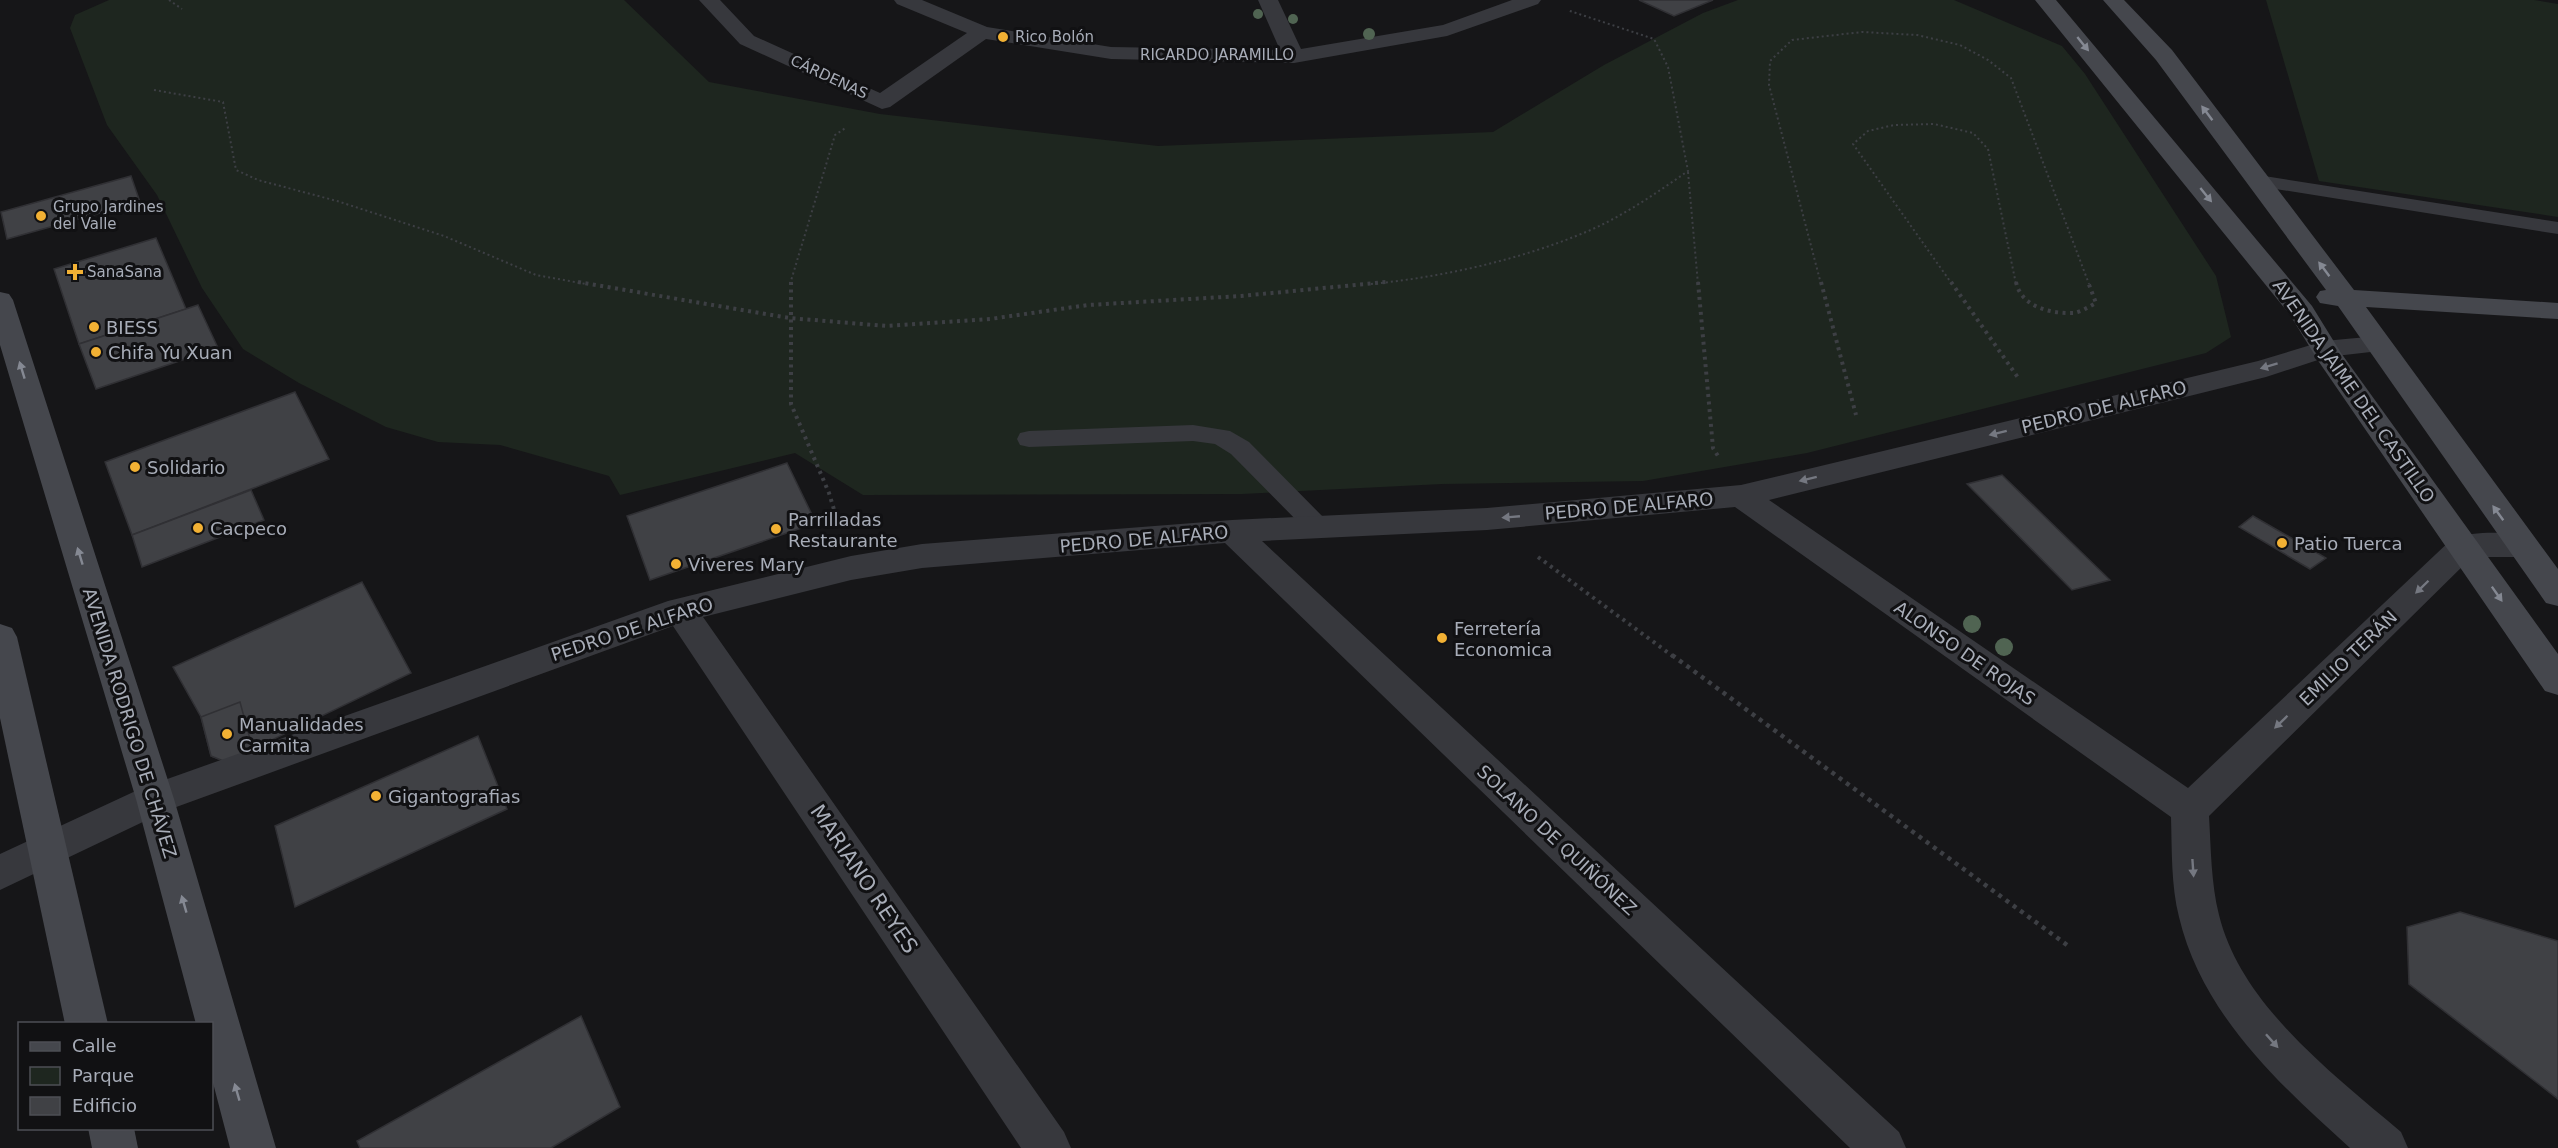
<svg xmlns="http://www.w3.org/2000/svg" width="2558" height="1148" viewBox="0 0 2558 1148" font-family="'DejaVu Sans',sans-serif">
	<rect width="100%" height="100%" fill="#161618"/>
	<g fill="#1e261f">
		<polygon points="109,0 624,0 709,82 880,114 1158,146 1493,132 1604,65 1703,13 1738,0 1954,0 2062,46 2085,74 2216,276 2231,337 2206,353 1807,453 1643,481 1442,484 1242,494 863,495 795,453 620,495 609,476 500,445 438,442 386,427 299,383 243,349 202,288 157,195 107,125 70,28 75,15"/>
		<polygon points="2266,0 2534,0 2558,4 2558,217 2319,181"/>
	</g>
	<g fill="#404145" stroke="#303034" stroke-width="1.5">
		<polygon points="1639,0 1713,0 1674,16"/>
		<polygon points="131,176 140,202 7,239 1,212"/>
		<polygon points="156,238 186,309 79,344 54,269"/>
		<polygon points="198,305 218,348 96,389 79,344"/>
		<polygon points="295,392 329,459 132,535 105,462"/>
		<polygon points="787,463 816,523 650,580 627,516"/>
		<polygon points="2002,475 2110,580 2072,590 1967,484"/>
		<polygon points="251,490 264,520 142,567 132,535"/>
		<polygon points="2253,516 2326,558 2310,569 2239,527"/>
		<polygon points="362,582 411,673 226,762 211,756 201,717 173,667"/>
		<polygon points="240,702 253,750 226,762 211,756 201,717"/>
		<polygon points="478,736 507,809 295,907 275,826"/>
		<polygon points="2460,912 2558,941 2558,1099 2409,984 2407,927"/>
		<polygon points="581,1016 620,1107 551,1148 360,1148 357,1141"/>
	</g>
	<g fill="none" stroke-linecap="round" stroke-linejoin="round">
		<g stroke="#3d3f44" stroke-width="2" stroke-dasharray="2 3" stroke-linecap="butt">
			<polyline points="169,0 182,9"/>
			<polyline points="154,90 223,102 236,170 258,180 337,201 444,236 536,275 586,284"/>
			<polyline points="1688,172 1698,284"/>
			<polyline points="790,284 835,135 847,127"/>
			<path d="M 1371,284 C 1442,277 1515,261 1581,234 C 1619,219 1655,194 1688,171 L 1668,67 L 1654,39 L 1567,10"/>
			<polyline points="1821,284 1769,85 1770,61 1792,40 1862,32 1917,35 1960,45 1988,60 2011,78 2089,284"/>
			<polyline points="1952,284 1853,144 1868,131 1894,125 1934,124 1973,133 1988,149 2016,284"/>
		</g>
		<g stroke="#3d3f44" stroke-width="4" stroke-dasharray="3 4.5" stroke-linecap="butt">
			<polyline points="578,282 789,318 887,326 990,319 1088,305 1241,296 1386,282"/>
			<polyline points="791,282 791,404 829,493 839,526"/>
			<polyline points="1698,282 1713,448 1718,456"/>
			<polyline points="1821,282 1856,415"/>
			<polyline points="1951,282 2019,379"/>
			<path d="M 2016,282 C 2021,307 2051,314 2074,313 C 2081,312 2090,306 2096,303 L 2088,282"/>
			<polyline points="1538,557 1674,657"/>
		</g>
		<polyline stroke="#3d3f44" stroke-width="4.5" stroke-dasharray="4 5" stroke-linecap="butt" points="1672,655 2067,945"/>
		<g fill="#37383d" fill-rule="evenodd">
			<polygon points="2258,175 2558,222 2558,234 2251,185 2248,181 2251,177"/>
			<polygon points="1193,425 1230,431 1249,442 1327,521 1331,527 1327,533 1318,536 1309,533 1231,454 1215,444 1193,441 1029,447 1020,445 1017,439 1020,433 1029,431"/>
		</g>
		<g fill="#37383d" fill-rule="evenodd">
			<polygon points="699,0 720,0 754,36 880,93 967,33 897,4 894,0 922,0 987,27 1111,47 1280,50 1258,0 1278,0 1301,49 1443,25 1512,0 1541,0 1538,4 1447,36 1294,63 1111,59 986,39 890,107 882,109 740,44"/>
			<path d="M 2378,336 L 2388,338 L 2392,344 L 2388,350 L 2327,357 L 2266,377 L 1769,500 L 2188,788 L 2453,538 C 2476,531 2510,531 2533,538 L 2538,546 L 2533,554 L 2522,557 L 2472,557 L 2209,816 C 2211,849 2211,883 2219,915 C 2241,1005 2334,1075 2401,1132 L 2408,1148 L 2350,1148 C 2279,1084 2202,1014 2179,917 C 2171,885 2172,851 2171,817 L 1735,507 L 1487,530 L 1262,541 L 1899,1132 L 1906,1148 L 1850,1148 L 1225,543 L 922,568 L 851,580 L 703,617 L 1064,1132 L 1071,1148 L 1021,1148 L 673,626 L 168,810 L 0,890 L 0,854 L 142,788 L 668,601 L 851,556 L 922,544 L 1232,520 L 1487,508 L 1741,485 L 2258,361 L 2324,341 Z"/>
		</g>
		<g fill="#45474d" fill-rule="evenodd">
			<polygon points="2035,0 2056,0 2312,306 2341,353 2558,654 2558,695 2545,691 2319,362 2290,315"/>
			<polygon points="2103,0 2124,0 2172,50 2354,290 2558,303 2558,319 2366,307 2558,569 2558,606 2546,603 2338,306 2320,303 2316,297 2320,291 2326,290 2156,60"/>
			<polygon points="0,292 9,294 13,300 174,799 276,1148 230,1148 212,1079 212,1024 196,1024 136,799 0,345"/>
			<polygon points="0,624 12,628 17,637 108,1024 65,1024 0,718"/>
			<polygon points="88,1128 134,1128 138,1148 92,1148"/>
		</g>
	</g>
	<g fill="#506452">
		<circle cx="1258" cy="14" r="5"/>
		<circle cx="1293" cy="19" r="5"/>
		<circle cx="1369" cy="34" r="6"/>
		<circle cx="1972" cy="624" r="9"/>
		<circle cx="2004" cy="647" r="9"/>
	</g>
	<defs><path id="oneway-solid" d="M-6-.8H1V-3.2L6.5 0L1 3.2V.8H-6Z" transform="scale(1.5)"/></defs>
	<g fill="#858993">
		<use href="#oneway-solid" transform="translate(2083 44) rotate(51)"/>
		<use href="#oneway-solid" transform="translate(2207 113) rotate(-127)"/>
		<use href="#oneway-solid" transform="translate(2206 195) rotate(51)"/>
		<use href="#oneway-solid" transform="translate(2324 269) rotate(-127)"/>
		<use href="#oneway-solid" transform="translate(22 370) rotate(-107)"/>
		<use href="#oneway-solid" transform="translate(2498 513) rotate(-126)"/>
		<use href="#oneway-solid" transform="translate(80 556) rotate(-107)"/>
		<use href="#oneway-solid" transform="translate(2497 594) rotate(55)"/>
		<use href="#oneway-solid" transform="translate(184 904) rotate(-106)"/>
		<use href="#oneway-solid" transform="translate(237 1092) rotate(-106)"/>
	</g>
	<g fill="#757881">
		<use href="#oneway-solid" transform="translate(2269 366) rotate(163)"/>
		<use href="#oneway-solid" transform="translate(1998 433) rotate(166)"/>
		<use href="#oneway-solid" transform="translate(1808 479) rotate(166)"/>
		<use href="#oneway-solid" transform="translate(1511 517) rotate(175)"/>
		<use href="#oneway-solid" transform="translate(2422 587) rotate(136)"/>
		<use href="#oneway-solid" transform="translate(2281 722) rotate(136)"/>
		<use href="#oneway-solid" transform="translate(2193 868) rotate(86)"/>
		<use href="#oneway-solid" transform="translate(2272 1041) rotate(48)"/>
	</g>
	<g fill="#f2b134" stroke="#111113" stroke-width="2">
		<circle cx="1003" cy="37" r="6"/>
		<circle cx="41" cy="216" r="6"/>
		<path d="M72 263h6v6h6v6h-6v6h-6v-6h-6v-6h6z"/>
		<circle cx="94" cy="327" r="6"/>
		<circle cx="96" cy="352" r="6"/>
		<circle cx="135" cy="467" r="6"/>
		<circle cx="198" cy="528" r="6"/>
		<circle cx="776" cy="529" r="6"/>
		<circle cx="2282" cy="543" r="6"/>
		<circle cx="676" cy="564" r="6"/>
		<circle cx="1442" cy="638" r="6"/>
		<circle cx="227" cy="734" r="6"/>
		<circle cx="376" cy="796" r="6"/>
	</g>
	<g text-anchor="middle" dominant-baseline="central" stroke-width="6" stroke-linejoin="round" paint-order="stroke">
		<g font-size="15" fill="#a8adb8" stroke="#111113" text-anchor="start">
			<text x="1015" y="37">Rico Bolón</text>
			<text x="53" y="207">Grupo Jardines<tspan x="53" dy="17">del Valle</tspan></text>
			<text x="87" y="272">SanaSana</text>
		</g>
		<g font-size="15" fill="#a8adb8" stroke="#111113">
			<text x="1217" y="55">RICARDO JARAMILLO</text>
			<text transform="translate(829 77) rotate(25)">CÁRDENAS</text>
		</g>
		<g font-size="18" fill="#a8adb8" stroke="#111113" text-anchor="start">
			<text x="106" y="327">BIESS</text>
			<text x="108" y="352">Chifa Yu Xuan</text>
			<text x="147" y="467">Solidario</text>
			<text x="788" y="519">Parrilladas<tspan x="788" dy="21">Restaurante</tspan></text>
			<text x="210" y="528">Cacpeco</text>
			<text x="2294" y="543">Patio Tuerca</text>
			<text x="688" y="564">Viveres Mary</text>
			<text x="1454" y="628">Ferretería<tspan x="1454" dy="21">Economica</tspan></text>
			<text x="239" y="724">Manualidades<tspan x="239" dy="21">Carmita</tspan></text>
			<text x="388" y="796">Gigantografias</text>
		</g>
		<g font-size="18" fill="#a8adb8" stroke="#111113">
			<text transform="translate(2354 391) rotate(55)">AVENIDA JAIME DEL CASTILLO</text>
			<text transform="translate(2104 407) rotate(-14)">PEDRO DE ALFARO</text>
			<text transform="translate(1629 506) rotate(-5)">PEDRO DE ALFARO</text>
			<text transform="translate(1144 539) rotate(-5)">PEDRO DE ALFARO</text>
			<text transform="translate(632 629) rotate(-18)">PEDRO DE ALFARO</text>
			<text transform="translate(1965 653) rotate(35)">ALONSO DE ROJAS</text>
			<text transform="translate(2348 658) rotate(-44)">EMILIO TERÁN</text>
			<text transform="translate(130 723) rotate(73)">AVENIDA RODRIGO DE CHÁVEZ</text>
			<text transform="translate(1557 840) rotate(43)">SOLANO DE QUIÑÓNEZ</text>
		</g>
		<g font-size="21" fill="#a8adb8" stroke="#111113">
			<text transform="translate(864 879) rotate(56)">MARIANO REYES</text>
		</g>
	</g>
	<rect x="18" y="1022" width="195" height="108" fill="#111113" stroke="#4d4f55" stroke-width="1.5"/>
	<rect x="30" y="1042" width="30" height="9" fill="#45474d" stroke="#4d4f55" stroke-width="1.5"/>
	<text x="72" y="1052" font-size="18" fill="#a8adb8">Calle</text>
	<rect x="30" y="1067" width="30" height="18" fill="#1e261f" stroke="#4d4f55" stroke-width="1.5"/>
	<text x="72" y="1082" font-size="18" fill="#a8adb8">Parque</text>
	<rect x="30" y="1097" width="30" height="18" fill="#404145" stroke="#4d4f55" stroke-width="1.5"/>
	<text x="72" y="1112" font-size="18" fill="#a8adb8">Edificio</text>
</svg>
